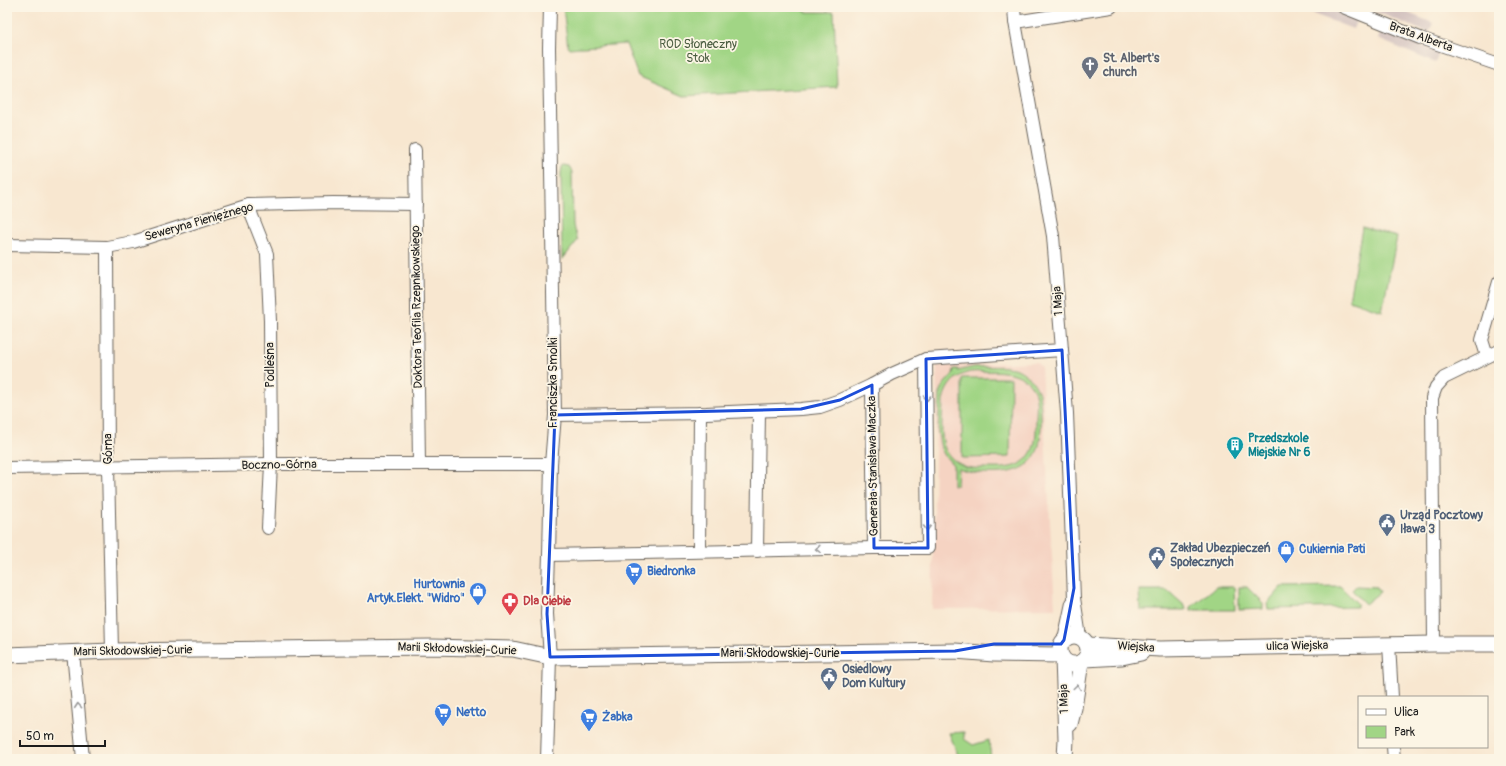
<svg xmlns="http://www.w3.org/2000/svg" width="1506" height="766" viewBox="0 0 1506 766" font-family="Pangolin,sans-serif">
	<rect width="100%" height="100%" fill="#fcf5e5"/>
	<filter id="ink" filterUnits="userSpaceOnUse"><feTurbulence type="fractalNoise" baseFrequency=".025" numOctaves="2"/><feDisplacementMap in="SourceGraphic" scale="8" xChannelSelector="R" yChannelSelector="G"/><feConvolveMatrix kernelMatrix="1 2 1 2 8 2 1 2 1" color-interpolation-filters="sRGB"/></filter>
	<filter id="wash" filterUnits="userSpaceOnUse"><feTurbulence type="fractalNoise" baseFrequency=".012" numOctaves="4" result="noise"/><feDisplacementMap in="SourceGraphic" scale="16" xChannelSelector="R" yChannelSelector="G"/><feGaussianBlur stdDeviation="0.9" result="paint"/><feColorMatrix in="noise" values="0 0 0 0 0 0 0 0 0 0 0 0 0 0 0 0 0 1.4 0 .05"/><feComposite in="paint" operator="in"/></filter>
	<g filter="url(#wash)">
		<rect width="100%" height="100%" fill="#f8e7d0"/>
		<polygon fill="#f5d3c2" points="1036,362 1041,367 1055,608 932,609 937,366"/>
		<g fill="#d1c0bd">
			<polygon points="1301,7 1325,7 1357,19 1353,29 1300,9"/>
			<polygon points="1364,7 1393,7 1433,23 1429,33"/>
			<polygon points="1382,29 1439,53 1435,63 1378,39"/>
		</g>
		<g fill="#a1d585" stroke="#5e7850" fill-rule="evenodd">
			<polygon points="563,7 804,7 805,12 834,12 837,87 684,96 638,76 626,44 568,48"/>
			<polygon points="564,166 569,167 572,172 573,224 574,230 578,240 562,260 561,173 562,167"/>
			<polygon points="1362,228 1397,237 1382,311 1349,300"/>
			<path d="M 974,367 C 987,367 1004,365 1017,369 C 1026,373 1034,381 1038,391 C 1042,401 1042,434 1039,445 C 1038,452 1033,459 1028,464 C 1014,477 975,475 958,468 L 957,485 L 953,485 L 953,465 L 945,456 L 941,449 L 938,433 L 940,393 L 944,384 L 953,374 L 954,369 L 958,369 L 958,371 ZM 970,372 C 995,371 1030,367 1036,398 C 1037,405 1036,413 1036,420 C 1036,433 1037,446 1028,457 C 1017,470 1000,468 985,468 C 980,468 973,469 967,467 C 958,464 951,459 946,451 C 939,437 943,415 943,400 C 947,384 955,376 970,372 Z"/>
			<polygon points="962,378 1011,378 1010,457 962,458"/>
			<polygon points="1340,586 1357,603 1357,607 1268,609 1267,604 1282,587"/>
			<polygon points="1356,586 1377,587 1380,592 1365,604 1352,590"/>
			<polygon points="1216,587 1234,587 1235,610 1191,610 1191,607"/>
			<polygon points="1239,587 1247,587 1263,603 1263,609 1239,610"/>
			<polygon points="1139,590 1167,590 1185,606 1186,610 1140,610"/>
			<polygon points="964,732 964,739 973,745 989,740 991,759 957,759 958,755 949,733"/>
		</g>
	</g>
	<g filter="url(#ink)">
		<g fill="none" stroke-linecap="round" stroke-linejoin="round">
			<defs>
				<g id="minor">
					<polyline points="1014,7 1015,22 1053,236 1067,413 1074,598 1080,637"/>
					<polyline points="1343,7 1420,38 1499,65"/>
					<polyline points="1015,22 1111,7"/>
					<polyline points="415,150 419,464"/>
					<polyline points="249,205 252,216 267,254 270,321 271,464 268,528"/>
					<polyline points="7,245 107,247 133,242 249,205 333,203 416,204"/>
					<polyline points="107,247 108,467 112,651"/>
					<polyline points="1487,356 1482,340 1499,282"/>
					<polyline points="872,385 874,548"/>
					<polyline points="555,415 706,413 801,409 820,407 840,400 872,385 892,374 926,359 1062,350"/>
					<polyline points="7,468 271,464 551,464"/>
					<polyline points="699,551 700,413"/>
					<polyline points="757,551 759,412"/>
					<polyline points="549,555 874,548 928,548 926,359"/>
					<polyline points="1064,640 1072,603"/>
					<polyline points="1389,644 1392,697"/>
					<polyline points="1434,644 1432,398 1436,387 1444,378 1499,351"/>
					<polyline points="73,652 83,759"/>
					<polyline points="1393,747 1394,759"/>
					<polyline points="547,759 550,657 547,614 549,555 551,464 555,415 549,48 550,7"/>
				</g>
				<g id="tertiary">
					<circle cx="1074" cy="650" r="14"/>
					<polyline points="1087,645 1160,649 1434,644 1499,644"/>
					<polyline points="7,655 112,651 431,647 513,649 550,657 955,651 994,654 1060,655"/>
					<polyline points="1063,659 1066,739 1065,759"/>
					<polyline points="1085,659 1122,657 1141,653"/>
					<polyline points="1070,724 1074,708 1081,662"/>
				</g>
			</defs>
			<use href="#minor" stroke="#69635b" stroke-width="14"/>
			<use href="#tertiary" stroke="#69635b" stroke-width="17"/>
			<use href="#minor" stroke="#fff" stroke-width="12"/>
			<use href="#tertiary" stroke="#fff" stroke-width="15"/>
		</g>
		<defs><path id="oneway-chevron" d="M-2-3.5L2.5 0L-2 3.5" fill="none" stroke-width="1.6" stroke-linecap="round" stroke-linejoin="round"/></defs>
		<g stroke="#999">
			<use href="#oneway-chevron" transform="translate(927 398) rotate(90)"/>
			<use href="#oneway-chevron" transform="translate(927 528) rotate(90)"/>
			<use href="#oneway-chevron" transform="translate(818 549) rotate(178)"/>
			<use href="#oneway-chevron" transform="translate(1077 687) rotate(-82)"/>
			<use href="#oneway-chevron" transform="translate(78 706) rotate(-95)"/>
		</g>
	</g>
	<path fill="none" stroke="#1d4ed8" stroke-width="3" stroke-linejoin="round" d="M 1062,350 L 1074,588 L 1064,640 L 1061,644 L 994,644 L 955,651 L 550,657 L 547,614 L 555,415 L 801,409 L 840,400 L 872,385 L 874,548 L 928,548 L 926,359 Z"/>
	<defs>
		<symbol id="church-pin" viewBox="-11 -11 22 30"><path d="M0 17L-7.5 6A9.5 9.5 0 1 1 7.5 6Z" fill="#6b7280" stroke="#fcf5e5"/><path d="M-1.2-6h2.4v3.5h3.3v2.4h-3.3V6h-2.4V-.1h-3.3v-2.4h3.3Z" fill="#fff"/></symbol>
		<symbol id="building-pin" viewBox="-11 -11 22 30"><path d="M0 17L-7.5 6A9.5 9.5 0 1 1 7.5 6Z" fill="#0f9aa8" stroke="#fcf5e5"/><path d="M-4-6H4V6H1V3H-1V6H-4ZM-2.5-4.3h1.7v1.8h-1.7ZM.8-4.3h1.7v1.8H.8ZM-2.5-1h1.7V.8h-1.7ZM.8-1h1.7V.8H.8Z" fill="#fff"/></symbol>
		<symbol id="civic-pin" viewBox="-11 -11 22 30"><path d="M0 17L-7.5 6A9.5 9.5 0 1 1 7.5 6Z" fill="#5c6f8a" stroke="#fcf5e5"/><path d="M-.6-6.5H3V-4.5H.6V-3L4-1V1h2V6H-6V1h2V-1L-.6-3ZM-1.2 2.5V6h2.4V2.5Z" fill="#fff"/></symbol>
		<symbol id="shop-pin" viewBox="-11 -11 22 30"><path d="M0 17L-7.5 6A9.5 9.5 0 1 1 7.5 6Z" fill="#3f7fe0" stroke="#fcf5e5"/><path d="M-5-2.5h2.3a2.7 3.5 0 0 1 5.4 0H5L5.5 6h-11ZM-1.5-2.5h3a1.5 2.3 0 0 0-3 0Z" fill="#fff"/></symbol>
		<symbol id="supermarket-pin" viewBox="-11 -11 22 30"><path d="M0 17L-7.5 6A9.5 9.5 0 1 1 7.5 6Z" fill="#3f7fe0" stroke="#fcf5e5"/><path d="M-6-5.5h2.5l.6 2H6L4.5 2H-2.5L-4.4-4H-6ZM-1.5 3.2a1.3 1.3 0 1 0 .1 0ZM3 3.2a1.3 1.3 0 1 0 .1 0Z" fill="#fff"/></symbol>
		<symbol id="pharmacy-pin" viewBox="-11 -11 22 30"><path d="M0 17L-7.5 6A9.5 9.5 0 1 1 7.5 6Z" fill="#e0444e" stroke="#fcf5e5"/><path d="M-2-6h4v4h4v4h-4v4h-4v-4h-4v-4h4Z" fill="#fff"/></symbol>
	</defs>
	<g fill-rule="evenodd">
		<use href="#church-pin" x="1080" y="55" width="20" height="27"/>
		<use href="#building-pin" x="1225" y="435" width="20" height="27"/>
		<use href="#civic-pin" x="1377" y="512" width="20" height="27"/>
		<use href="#shop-pin" x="1276" y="539" width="20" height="27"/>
		<use href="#civic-pin" x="1147" y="545" width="20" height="27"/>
		<use href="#supermarket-pin" x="624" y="561" width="20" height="27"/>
		<use href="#shop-pin" x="468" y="581" width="20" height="27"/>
		<use href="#pharmacy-pin" x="500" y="591" width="20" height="27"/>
		<use href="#civic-pin" x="819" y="666" width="20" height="27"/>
		<use href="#supermarket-pin" x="433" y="702" width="20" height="27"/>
		<use href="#supermarket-pin" x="579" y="707" width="20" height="27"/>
	</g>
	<g text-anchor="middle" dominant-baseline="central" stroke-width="3.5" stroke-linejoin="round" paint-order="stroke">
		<g font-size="12" fill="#1c1c1c" stroke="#fcf5e5">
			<text transform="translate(1421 37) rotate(20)">Brata Alberta</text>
			<text transform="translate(199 222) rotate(-16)">Seweryna Pieniężnego</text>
			<text transform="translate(1058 301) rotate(-94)">1 Maja</text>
			<text transform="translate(417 307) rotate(-91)">Doktora Teofila Rzepnikowskiego</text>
			<text transform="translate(270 365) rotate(-90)">Podleśna</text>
			<text transform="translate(553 383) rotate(-90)">Franciszka Smolki</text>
			<text transform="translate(108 449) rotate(-90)">Górna</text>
			<text transform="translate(279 465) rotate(-1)">Boczno-Górna</text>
			<text transform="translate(873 466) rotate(-91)">Generała Stanisława Maczka</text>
			<text transform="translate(1297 646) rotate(-1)">ulica Wiejska</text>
			<text transform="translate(1136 647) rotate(4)">Wiejska</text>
			<text transform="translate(457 649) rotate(2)">Marii Skłodowskiej-Curie</text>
			<text transform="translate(133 651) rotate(-1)">Marii Skłodowskiej-Curie</text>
			<text x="780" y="653">Marii Skłodowskiej-Curie</text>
			<text transform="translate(1064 699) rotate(-92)">1 Maja</text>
		</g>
		<g font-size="12" fill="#4b5d41" stroke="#fcf5e5">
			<text x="698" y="44">ROD Słoneczny<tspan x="698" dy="14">Stok</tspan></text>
		</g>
		<g font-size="12" font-weight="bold" fill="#5b616d" stroke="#fcf5e5" text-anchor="start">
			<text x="1103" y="58">St. Albert's<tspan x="1103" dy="14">church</tspan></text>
		</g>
		<g font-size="12" font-weight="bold" fill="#0d838f" stroke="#fcf5e5" text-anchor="start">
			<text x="1248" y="438">Przedszkole<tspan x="1248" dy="14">Miejskie Nr 6</tspan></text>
		</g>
		<g font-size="12" font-weight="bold" fill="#4e5e75" stroke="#fcf5e5" text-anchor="start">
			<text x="1400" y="515">Urząd Pocztowy<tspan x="1400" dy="14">Iława 3</tspan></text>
			<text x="1170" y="548">Zakład Ubezpieczeń<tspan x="1170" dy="14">Społecznych</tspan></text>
			<text x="842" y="669">Osiedlowy<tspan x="842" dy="14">Dom Kultury</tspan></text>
		</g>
		<g font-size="12" font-weight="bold" fill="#366cbe" stroke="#fcf5e5" text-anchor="start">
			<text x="1299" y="549">Cukiernia Pati</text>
			<text x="647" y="571">Biedronka</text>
			<text x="465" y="584" text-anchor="end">Hurtownia<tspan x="465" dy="14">Artyk.Elekt. "Widro"</tspan></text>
			<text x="456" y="712">Netto</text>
			<text x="602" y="717">Żabka</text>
		</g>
		<g font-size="12" font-weight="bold" fill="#be3a42" stroke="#fcf5e5" text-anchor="start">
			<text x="523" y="601">Dla Ciebie</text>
		</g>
	</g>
	<rect width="1506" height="766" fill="none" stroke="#fcf5e5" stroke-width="24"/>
	<rect x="1358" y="696" width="130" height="52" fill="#fcf5e5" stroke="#a29e95"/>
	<rect x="1366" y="709" width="20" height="6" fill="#ffffff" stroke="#a29e95"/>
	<text x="1394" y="716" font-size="12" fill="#1c1c1c">Ulica</text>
	<rect x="1366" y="726" width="20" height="12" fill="#a1d585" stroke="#a29e95"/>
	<text x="1394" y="736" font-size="12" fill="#1c1c1c">Park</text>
	<path d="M20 740v6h85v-6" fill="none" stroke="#1c1c1c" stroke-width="2"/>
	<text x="26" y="740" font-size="12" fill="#1c1c1c" stroke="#fcf5e5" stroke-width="3" paint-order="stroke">50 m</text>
</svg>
